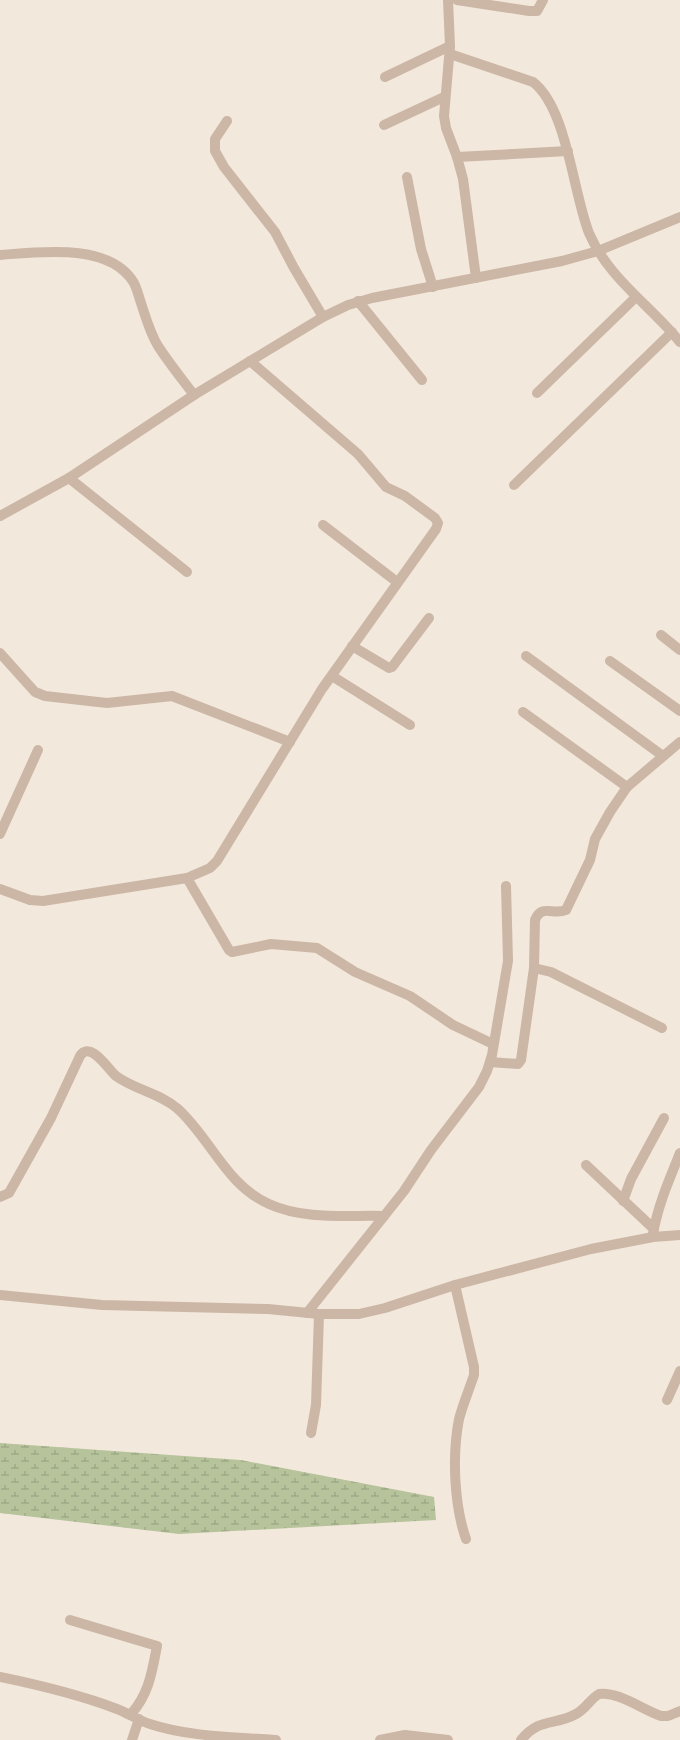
<svg xmlns="http://www.w3.org/2000/svg" width="680" height="1740" viewBox="0 0 680 1740" font-family="Signika,sans-serif">
	<defs>
		<pattern id="wetland-marsh" width="20" height="14" patternUnits="userSpaceOnUse"><rect width="20" height="14" fill="#b6c39b"/><path d="M1 5h8M5 5V1M11 12h8M15 12V8" fill="none" stroke="#959f7e"/></pattern>
	</defs>
	<rect width="100%" height="100%" fill="#f3e8dc"/>
	<polygon fill="url(#wetland-marsh)" points="0,1443 241,1460 434,1497 436,1520 179,1534 0,1513"/>
	<g fill="none" stroke-linecap="round" stroke-linejoin="round">
		<g stroke="#ccb7a7" stroke-width="10">
			<polyline points="448,0 450,46 444,116 446,128 457,157 463,179 476,278"/>
			<polyline points="457,0 529,11 537,11 543,0"/>
			<path d="M 450,54 L 533,82 C 567,108 573,193 589,233 C 608,278 651,306 680,342"/>
			<polyline points="385,77 450,46"/>
			<polyline points="227,121 215,139 215,151 224,167 275,232 294,268 323,317"/>
			<polyline points="384,125 444,97"/>
			<polyline points="457,157 568,151"/>
			<polyline points="407,177 421,249 433,287"/>
			<path d="M 0,255 C 39,252 110,242 134,283 C 137,289 139,297 141,303 C 146,318 150,333 158,346 C 169,363 182,379 194,395"/>
			<polyline points="358,301 422,380"/>
			<polyline points="537,393 636,297"/>
			<polyline points="69,478 187,572"/>
			<polyline points="514,485 672,332"/>
			<polyline points="0,516 69,478 194,395 323,317 348,305 372,298 562,261 598,251 680,217"/>
			<polyline points="323,525 397,582"/>
			<polyline points="661,635 680,650"/>
			<polyline points="352,646 389,668 392,667 429,618"/>
			<polyline points="0,653 35,692 45,696 107,703 172,696 290,742"/>
			<polyline points="526,656 663,756"/>
			<polyline points="610,661 680,711"/>
			<polyline points="332,676 410,725"/>
			<polyline points="523,712 627,787"/>
			<polyline points="0,834 38,750"/>
			<polyline points="187,878 229,950 232,952 271,944 317,948 355,972 410,996 453,1025 493,1044"/>
			<polyline points="0,889 30,900 43,901 187,878 210,868 217,861 322,689 436,529 438,523 435,518 405,496 386,487 358,454 250,361"/>
			<polyline points="534,968 551,972 662,1028"/>
			<path d="M 490,1062 L 518,1064 L 521,1060 L 534,968 L 535,920 C 542,903 553,916 566,910 L 590,860 L 595,839 L 610,812 L 627,787 L 680,742"/>
			<polyline points="586,1165 654,1229"/>
			<path d="M 0,1197 L 9,1193 L 51,1118 L 80,1056 C 90,1040 108,1069 116,1076 C 135,1090 160,1093 178,1109 C 211,1139 226,1185 269,1204 C 304,1220 346,1215 384,1216"/>
			<polyline points="623,1201 631,1179 664,1118"/>
			<path d="M 653,1234 C 658,1205 669,1180 680,1153"/>
			<path d="M 455,1285 L 474,1367 L 474,1375 C 469,1390 463,1404 459,1419 C 452,1455 454,1505 466,1539"/>
			<polyline points="0,1295 102,1305 268,1309 319,1314 359,1314 385,1308 455,1285 591,1249 653,1237 680,1235"/>
			<polyline points="307,1313 404,1191 431,1150 479,1087 487,1071 492,1055 508,961 506,886"/>
			<polyline points="667,1400 680,1371"/>
			<polyline points="311,1433 316,1405 319,1314"/>
			<path d="M 70,1620 L 157,1646 C 152,1672 149,1694 131,1714"/>
			<path d="M 0,1677 C 39,1685 80,1695 117,1709 C 128,1713 139,1721 150,1724 C 189,1737 236,1737 276,1740"/>
			<polyline points="132,1740 139,1719"/>
			<polyline points="380,1740 405,1735 448,1740"/>
			<path d="M 521,1740 C 540,1717 554,1726 576,1714 C 586,1709 590,1699 599,1694 C 618,1691 643,1710 661,1716 L 668,1716 L 680,1711"/>
		</g>
	</g>
</svg>
